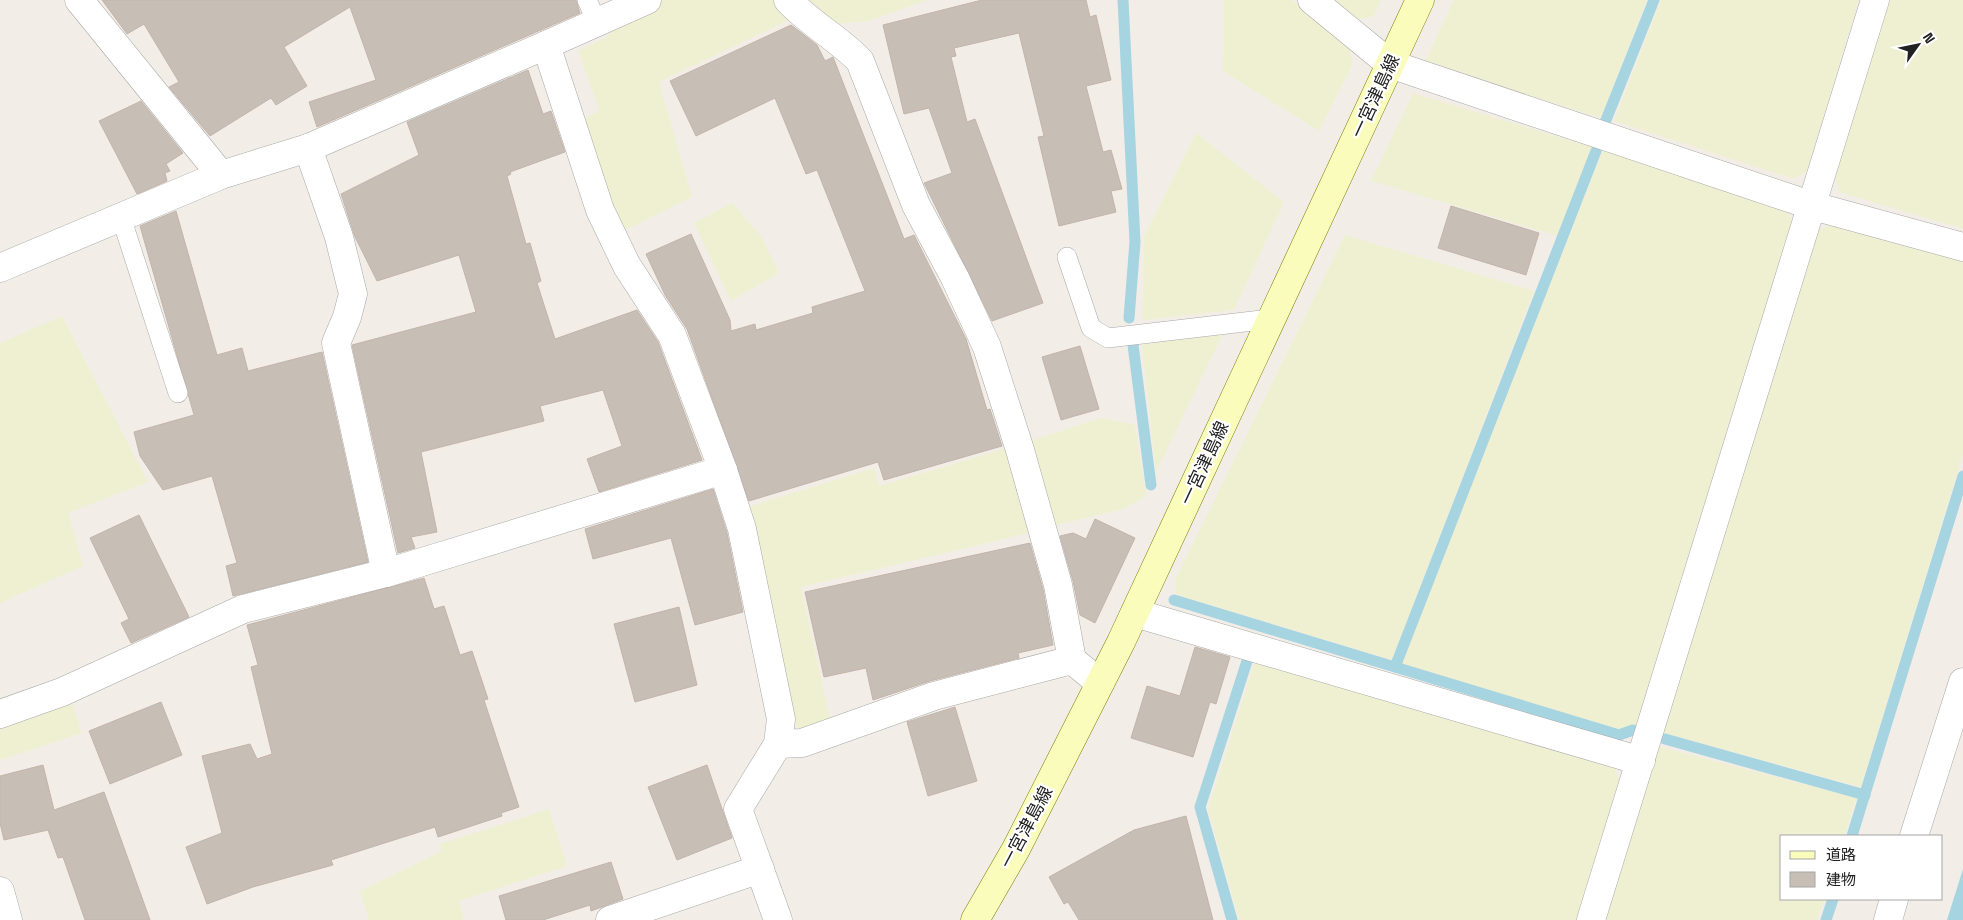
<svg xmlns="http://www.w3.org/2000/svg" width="1963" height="920" viewBox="0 0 1963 920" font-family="'Space Grotesk','Noto Sans JP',sans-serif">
	<rect width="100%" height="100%" fill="#f2eee7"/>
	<g fill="#eff0d2">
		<polygon points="664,0 773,0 789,20 659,82 692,197 623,231 578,121 600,111 578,51 607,37 615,22"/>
		<polygon points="798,0 927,0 868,21 837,24"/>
		<polygon points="1224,0 1292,0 1349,46 1353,64 1319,131 1223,71"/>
		<polygon points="1334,0 1381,0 1373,17 1357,19"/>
		<polygon points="1454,0 1647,0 1601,118 1424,63"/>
		<polygon points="1661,0 1859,0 1807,171 1793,179 1614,121"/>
		<polygon points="1887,0 1963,0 1963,229 1839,192 1835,175"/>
		<polygon points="1413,93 1592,147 1558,236 1371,181"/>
		<polygon points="1196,133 1284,202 1234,310 1143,320 1144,237"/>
		<polygon points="1603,150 1781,203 1794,222 1641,723 1621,730 1401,664"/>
		<polygon points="732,203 761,236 779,273 731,301 694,223"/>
		<polygon points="1836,222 1963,259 1963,454 1861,787 1661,732 1777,349 1783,349 1817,231"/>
		<polygon points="1345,235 1534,291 1392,660 1175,594 1176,578"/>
		<polygon points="62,316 148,482 68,513 83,566 0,603 0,343"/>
		<polygon points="1223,333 1156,472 1142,345"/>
		<polygon points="1101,418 1135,425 1146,496 1123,509 1047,527 1026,442"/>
		<polygon points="1010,447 1033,532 801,587 831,725 807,733 796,726 767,595 744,508 874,468 879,486"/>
		<polygon points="1255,661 1611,761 1622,786 1576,920 1239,920 1208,809"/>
		<polygon points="70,699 82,733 0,760 0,723"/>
		<polygon points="1657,746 1857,798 1844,836 1782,836 1782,899 1824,899 1817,920 1601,920"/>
		<polygon points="549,809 567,866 459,901 464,920 369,920 360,891 442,851 440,844"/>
	</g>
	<polygon fill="#a6d4e0" points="1963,869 1963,920 1947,920"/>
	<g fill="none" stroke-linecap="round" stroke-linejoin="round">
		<g stroke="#a6d4e0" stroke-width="11">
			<polyline points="1123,0 1135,242 1129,318"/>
			<polyline points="1606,120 1654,0"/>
			<polyline points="1133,345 1151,485"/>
			<polyline points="1174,600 1619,735 1633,730"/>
			<polyline points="1395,667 1596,151"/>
			<polyline points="1665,739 1865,795"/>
			<polyline points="1852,836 1963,476"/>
			<polyline points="1232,920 1200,807 1248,658"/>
			<polyline points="1826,920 1833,899"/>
		</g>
	</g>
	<g fill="#c7beb6" stroke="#c4b4a9">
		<polygon points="102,0 576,0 580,13 317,127 309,102 376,80 350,7 284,47 307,86 276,105 271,98 210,136 169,87 179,82 144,24 127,34"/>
		<polygon points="982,0 1086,0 1090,17 1096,15 1111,80 1086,86 1103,152 1111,150 1122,189 1111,191 1116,212 1059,226 1038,137 1044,136 1019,33 954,48 956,56 951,57 967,122 975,119 1043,303 992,321 924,183 952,173 929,108 904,114 883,25"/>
		<polygon points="791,25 817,45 825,61 833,57 904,239 914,235 966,339 987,410 990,409 1002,446 884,480 878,462 749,501 687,329 665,295 646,254 691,234 730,320 731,331 755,324 756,330 813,313 812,307 865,291 817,170 806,174 775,98 696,136 670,81"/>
		<polygon points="528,70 543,114 551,111 565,152 510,172 511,174 507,176 526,244 530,243 541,281 537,283 555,339 637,310 658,342 702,460 599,492 587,459 622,446 603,390 540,406 544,421 421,452 437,532 411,537 415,548 398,553 352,345 476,312 459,255 377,281 355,237 341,194 419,155 407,122"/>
		<polygon points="141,101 183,153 166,164 170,171 165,173 167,181 137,194 99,121"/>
		<polygon points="1451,206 1539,233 1526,275 1438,248"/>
		<polygon points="176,211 217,355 242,348 248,371 322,352 368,562 233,596 226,566 237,563 212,476 163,490 140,456 134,432 194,415 140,226"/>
		<polygon points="1080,346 1099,409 1061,420 1042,357"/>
		<polygon points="713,489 727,533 743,612 695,625 671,538 593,559 585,529"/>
		<polygon points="139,515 189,617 131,643 121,623 129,619 90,538"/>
		<polygon points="1095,519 1135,538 1095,623 1080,615 1073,581 1060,536 1073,533 1086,539"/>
		<polygon points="1030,543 1043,589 1053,645 1018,653 1019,658 930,681 873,700 866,668 824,677 805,592"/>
		<polygon points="424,578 434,609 444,606 460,655 472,651 488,699 484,700 519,807 501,813 502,816 438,837 435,827 331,860 333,865 253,887 207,904 186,847 222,833 202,756 250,744 257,759 272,754 251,667 258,665 247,625"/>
		<polygon points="679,607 697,685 635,702 614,624"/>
		<polygon points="1195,647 1230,657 1216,704 1210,702 1193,757 1131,738 1147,686 1180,696"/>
		<polygon points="161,702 182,755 110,784 89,731"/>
		<polygon points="955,707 977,781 928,796 907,722"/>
		<polygon points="43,765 54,810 104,792 150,920 85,920 63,857 58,858 48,830 4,840 0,823 0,776"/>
		<polygon points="707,765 732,838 677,860 648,787"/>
		<polygon points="1186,816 1213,920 1079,920 1068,902 1064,904 1049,877 1134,830"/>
		<polygon points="611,862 623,899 591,911 590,905 543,920 506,920 499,896"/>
	</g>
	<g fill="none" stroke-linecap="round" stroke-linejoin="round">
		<defs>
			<g id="service">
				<polyline points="587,0 597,22"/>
				<polyline points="121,217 178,393"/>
				<polyline points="1067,257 1091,328 1108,338 1270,319"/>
			</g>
			<g id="minor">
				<polyline points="79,0 221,175"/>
				<polyline points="647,0 546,45 600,210 627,266 672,335 723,470 742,529 781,719 778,744 738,809 778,920"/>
				<path d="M 788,0 C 809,23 838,38 860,61 L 916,205 L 955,278 L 987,347 L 1020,450 L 1058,585 L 1072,660"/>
				<polyline points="1312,0 1390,64 1813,206 1963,247"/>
				<polyline points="308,148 339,237 353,294 347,317 336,343 386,573"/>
				<polyline points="0,268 221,175 308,148 546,45"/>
				<polyline points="1135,613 1641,761"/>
				<polyline points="0,714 62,692 243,609 386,573 723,470"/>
				<polyline points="778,744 802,743 934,696 1072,660 1100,683"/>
				<polyline points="1914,836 1963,682"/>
				<polyline points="0,891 8,920"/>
				<polyline points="610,920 760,869"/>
				<polyline points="1591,920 1875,0"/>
				<polyline points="1888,920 1894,899"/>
			</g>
			<polyline id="secondary" points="975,920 1016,849 1121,642 1420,0"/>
		</defs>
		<use href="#service" stroke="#a8a8a8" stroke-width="20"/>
		<use href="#minor" stroke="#a8a8a8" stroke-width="29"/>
		<use href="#secondary" stroke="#747f01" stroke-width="29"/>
		<use href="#service" stroke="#fff" stroke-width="19"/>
		<use href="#minor" stroke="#fff" stroke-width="28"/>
		<use href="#secondary" stroke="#fafcbb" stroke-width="28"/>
	</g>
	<g text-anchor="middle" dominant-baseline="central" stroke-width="4.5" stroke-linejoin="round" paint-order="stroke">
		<g font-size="18" fill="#212121" stroke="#fff">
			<text transform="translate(1375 96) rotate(-65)">一宮津島線</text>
			<text transform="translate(1204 463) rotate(-65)">一宮津島線</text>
			<text transform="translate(1026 827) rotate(-62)">一宮津島線</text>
		</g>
	</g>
	<rect x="1780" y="835" width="162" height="65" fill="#ffffff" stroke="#a6a6a6"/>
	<rect x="1790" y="851" width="25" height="8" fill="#fafcbb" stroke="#a6a6a6"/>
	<text x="1826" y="860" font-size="15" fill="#212121">道路</text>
	<rect x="1790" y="872" width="25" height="15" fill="#c7beb6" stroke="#a6a6a6"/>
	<text x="1826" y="885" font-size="15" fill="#212121">建物</text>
	<g transform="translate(1918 45) rotate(57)" stroke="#ffffff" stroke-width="4" paint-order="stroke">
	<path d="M0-4L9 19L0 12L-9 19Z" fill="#212121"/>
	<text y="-8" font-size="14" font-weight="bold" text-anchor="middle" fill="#212121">N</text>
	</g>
</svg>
